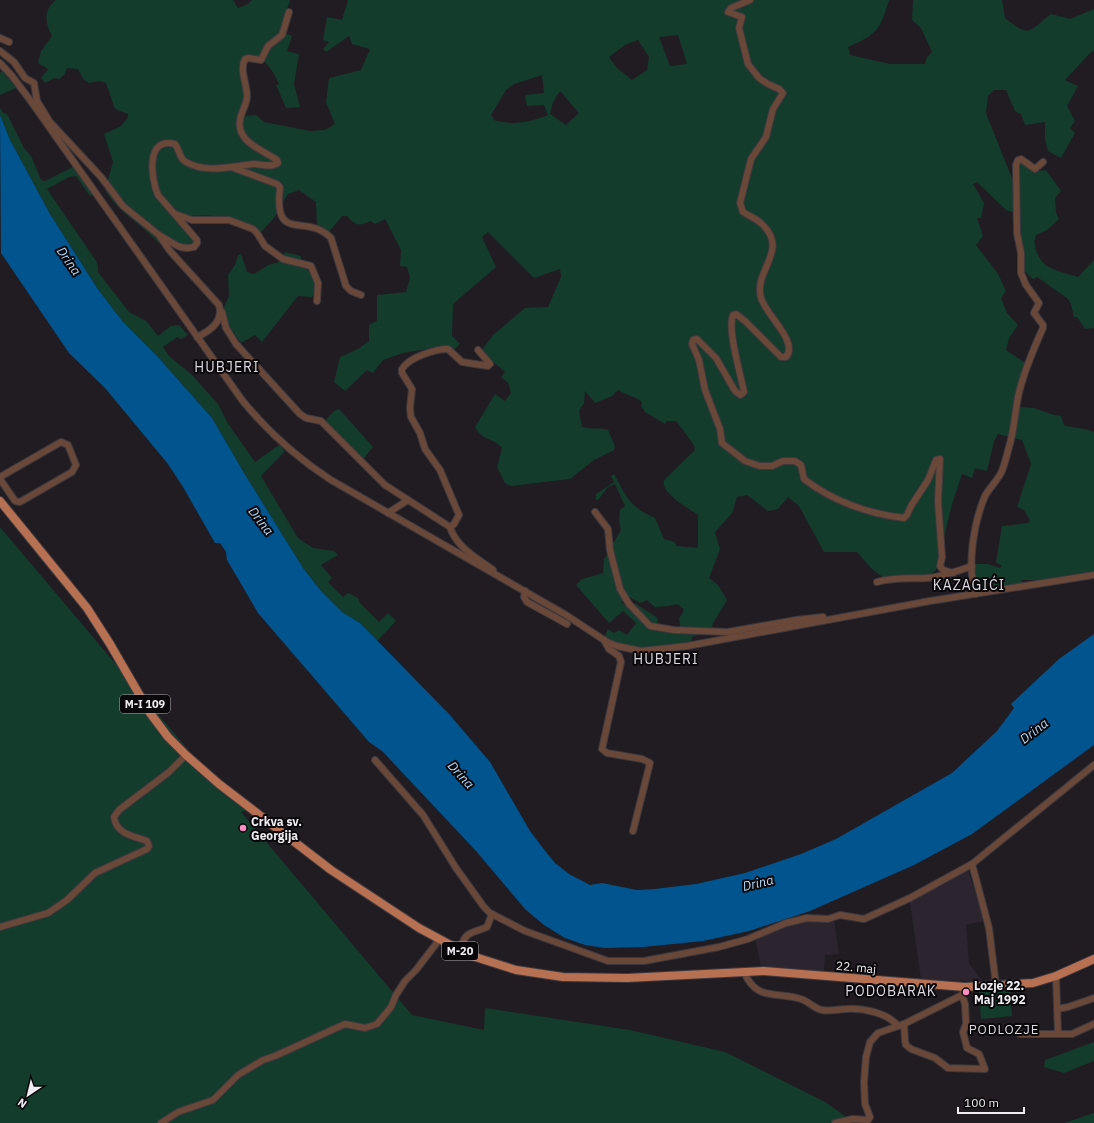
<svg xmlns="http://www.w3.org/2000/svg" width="1094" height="1123" viewBox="0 0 1094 1123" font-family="'IBM Plex Sans',sans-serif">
	<rect width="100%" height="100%" fill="#201c22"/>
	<g fill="#2c242f">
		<polygon points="968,870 984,921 966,925 969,963 982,981 921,980 910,902"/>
		<polygon points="834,919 839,954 825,955 824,971 761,967 755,938 784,925 804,920"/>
	</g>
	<g fill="#143c2c" fill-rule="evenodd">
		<path d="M 56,0 L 233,0 L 238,8 L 248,4 L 252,0 L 290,0 L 280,31 L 292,36 L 287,51 L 299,54 L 294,84 L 300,107 L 286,108 L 276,85 L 279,84 C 271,67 262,52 241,58 L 245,92 L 243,116 L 256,115 L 264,122 L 310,131 L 325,130 L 335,124 L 326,102 L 329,78 L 361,70 L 370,49 L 352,44 L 349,36 L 326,52 L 323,49 L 329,42 L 323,40 L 327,17 L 342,20 L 348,0 L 889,0 C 880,30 877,34 848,47 L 850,55 L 890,64 L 925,64 L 927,57 L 932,52 L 921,28 L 912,20 L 913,0 L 1002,0 L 1005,18 C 1030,38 1028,32 1051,14 L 1070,19 L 1094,9 L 1094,51 L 1092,51 L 1065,80 L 1078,86 L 1067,106 L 1075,121 L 1070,128 L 1075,133 L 1061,158 L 1048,151 L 1045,140 L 1045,122 L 1025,125 L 1021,114 L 1015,111 L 1006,90 L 994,90 L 988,96 L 986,113 L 1013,181 L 1019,161 L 1037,171 L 1046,170 L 1061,191 L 1055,198 L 1056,213 L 1059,219 L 1047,230 L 1036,235 C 1034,241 1034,243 1036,250 C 1042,270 1060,271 1078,277 L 1094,260 L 1094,328 L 1085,329 L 1077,317 L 1074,317 L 1071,304 L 1067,298 L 1037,277 L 1033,279 L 1019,266 L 1016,213 L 1006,210 L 977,182 L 973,184 L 984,203 L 981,218 L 977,218 L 983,236 L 976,245 L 998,274 L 1006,291 L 1001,298 L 1007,313 L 1018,325 L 1009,338 L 1006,350 L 1030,366 L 1018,407 L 1034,408 L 1054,415 L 1061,416 L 1064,425 C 1075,429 1084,427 1094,432 L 1094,571 L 1041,580 L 1021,580 L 1023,584 L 979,590 L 976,589 L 974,567 L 976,564 L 988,564 L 1000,568 L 1002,566 L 996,562 L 1002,526 L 1028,523 L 1030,520 L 1024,510 L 1017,507 L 1031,464 L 1022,440 L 998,434 L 994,441 L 987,471 L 975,468 L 972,478 L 962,474 L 952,504 L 944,537 L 943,551 L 938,567 L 934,572 L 926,576 L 884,578 L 872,569 L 857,552 L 824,552 L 799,506 L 788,497 L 778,509 L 768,511 L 747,495 L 737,497 L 732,513 L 715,532 L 720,549 L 709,578 L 718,585 L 727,600 L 713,623 L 710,635 L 702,634 L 692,637 L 691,643 C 670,645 617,656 605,635 L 608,629 L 614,633 L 619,630 L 627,635 L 636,623 L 623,611 L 609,623 L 576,585 L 582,579 L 603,573 L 604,559 L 621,530 L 619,520 L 620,510 L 625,506 L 615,484 L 608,487 L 598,500 L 596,499 L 596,494 L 614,482 L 611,476 L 614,474 C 627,498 630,507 655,518 L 664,539 L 675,542 L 676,546 L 698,548 L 698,515 C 688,508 660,493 664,480 L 695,450 L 694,445 L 676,421 L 666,421 L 665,424 L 645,412 L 641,406 L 642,402 C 635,396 626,395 618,390 L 612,396 L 595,403 L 585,391 L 584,403 L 579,411 L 582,427 C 592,430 600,427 608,430 L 615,446 L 614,450 L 594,460 L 570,479 L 511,486 L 505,483 L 497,467 L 502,448 C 494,438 481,440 475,427 L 495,394 L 505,401 L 511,393 L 508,383 L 501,377 L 505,372 L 481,351 L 493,335 L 525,308 L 548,307 L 561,277 L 560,269 L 534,278 L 488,232 L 482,237 L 496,267 L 453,304 L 452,336 L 460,344 L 452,351 L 444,346 L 403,353 L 383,360 L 373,373 L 367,370 L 345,391 L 334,382 L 340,357 L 358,349 L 369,341 L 369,325 L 377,321 L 377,295 L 406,292 L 410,278 L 407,267 L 400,266 L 401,250 L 385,219 L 375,224 L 370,221 C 359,227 355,225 347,216 L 342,216 L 329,232 L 317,225 L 316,202 L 299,190 L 288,194 L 274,218 L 261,232 C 252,226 241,220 230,218 C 218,215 186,214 175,219 L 194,242 L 188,245 L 161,242 L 159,243 C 142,225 117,211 105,190 L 113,162 L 104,134 L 121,126 L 128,117 L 128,114 L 115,109 L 106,83 L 100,81 L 89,83 L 83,79 L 78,69 L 67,68 L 65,74 L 59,79 L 54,78 L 45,83 L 41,78 L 48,69 L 38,63 L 41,51 L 52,36 C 45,24 43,9 56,0 ZM 678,35 L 687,64 L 670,66 L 659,37 ZM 638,40 L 649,57 L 647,70 L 632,80 L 616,67 L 609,57 L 625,45 ZM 542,75 L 544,93 L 525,95 L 527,106 L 544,105 L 548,115 C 530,122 513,126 494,120 L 491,115 L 506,90 L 514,84 ZM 560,91 L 579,113 L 566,125 L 550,114 L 553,102 ZM 630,597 L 640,603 L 647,600 L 655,607 L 669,606 L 677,604 L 684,609 L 682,614 L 679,618 L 681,631 L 660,632 L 660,626 L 657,626 L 658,619 C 651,612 642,609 635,603 L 635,607 L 627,604 L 626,606 L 621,602 Z"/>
		<polygon points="2,71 16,88 0,95 0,73"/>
		<polygon points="0,108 3,113 7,114 24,148 31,156 41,180 45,181 73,167 93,195 90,196 76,176 69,177 47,189 96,261 98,267 98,272 129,312 146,321 158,336 171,326 179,325 188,335 181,339 177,337 163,347 169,356 192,375 218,404 227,422 255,462 279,445 285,451 261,476 298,538 313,548 334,551 338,555 321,565 332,578 328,582 343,597 348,593 358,598 360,603 379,622 388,613 396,621 377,641 360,623 342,612 321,591 303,568 244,473 212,418 157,356 123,322 97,288 50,214 10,140 0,115"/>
		<path d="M 285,252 L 301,256 L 300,265 C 314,270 319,285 312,297 L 298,296 L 262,342 L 255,335 L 241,343 L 229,326 L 224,307 L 229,296 L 228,275 L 235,265 L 238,255 L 241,254 L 247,272 L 254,274 L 268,265 L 279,262 Z"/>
		<polygon points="339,409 373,447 363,459 324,422 334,411"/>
		<polygon points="0,527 217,784 248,810 241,812 412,1015 484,1030 485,1008 630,1030 725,1052 825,1102 855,1123 0,1123"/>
		<polygon points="1010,990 1012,1016 981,1019 979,992"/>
		<polygon points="1094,1042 1094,1061 1064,1073 1044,1067 1045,1060"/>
		<polygon points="1094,1113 1094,1123 1064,1123"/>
	</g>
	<polygon fill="#01548e" points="0,115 10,140 50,214 97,288 123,322 157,356 212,418 244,473 303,568 321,591 342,612 360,623 449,714 490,762 530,831 546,852 555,863 569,874 590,885 602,883 637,890 655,889 696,884 745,873 801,854 836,839 952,773 997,731 1014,708 1011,704 1059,659 1094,634 1094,745 972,834 914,865 810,911 749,931 703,941 643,947 605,948 585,945 565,938 544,925 525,909 476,851 382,751 369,742 258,613 227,560 226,552 220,543 215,543 183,487 168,464 105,388 69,353 1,253"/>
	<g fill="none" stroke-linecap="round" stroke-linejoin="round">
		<defs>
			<g id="minor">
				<path d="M 750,0 L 731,8 L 728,12 L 742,17 L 739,28 L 748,64 L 759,78 L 768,84 L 779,89 L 783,93 L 773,109 L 766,137 L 751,159 L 740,203 L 743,212 C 749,216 757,219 762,224 C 790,251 753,270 761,298 C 766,315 799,342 786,357 L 781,357 L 745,321 L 736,314 L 733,315 C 727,330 741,375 744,392 L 740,395 L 735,391 L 716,358 L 697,339 L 693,340 L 692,344 L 699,360 L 705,390 L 720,429 L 722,443 L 745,461 L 760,466 L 772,466 L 783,461 L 795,461 L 801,465 L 804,479 C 832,501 869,514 904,518 L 907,515 L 911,506 L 928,480 L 936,460 L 940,459 L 938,501 L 942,557 L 940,566 L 943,570 L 953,573"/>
				<polyline points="0,38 9,42"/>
				<path d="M 0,51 L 14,62 L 25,78 L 34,83 L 37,101 L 50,122 L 101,177 L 123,206 L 159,235 L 170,251 L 219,305 C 224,321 210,331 197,337"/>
				<path d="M 0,63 L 12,76 L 30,100 L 242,400 C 268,432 297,458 331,480 L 566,615 L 607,642 L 617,646 L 641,651 L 687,646 L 930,601 L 1094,575"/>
				<path d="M 231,167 L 277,184 L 280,187 C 273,245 306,212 331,238 L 346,286 L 351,291 L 361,295"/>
				<polyline points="175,214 192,220 229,220 253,229 257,233 265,246 283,259 311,266 318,283 317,301"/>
				<path d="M 159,235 C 171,241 179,251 194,247 L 197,243 L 197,240 L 158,195 C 151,179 145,136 175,144 C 180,150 179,159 186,162 C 207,174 232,166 254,164 C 261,164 272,168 278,163 L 277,160 C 263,150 236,142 240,120 C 241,112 247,104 247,96 C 247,84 239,70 245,59 L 248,58 L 261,60 L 268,46 L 282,35 L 289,12"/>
				<path d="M 222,312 L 226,328 L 236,344 L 300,414 L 306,418 L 321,421 L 385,485 L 450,527 C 456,547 477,558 493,570"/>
				<polyline points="0,477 61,442 68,445 76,465 72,472 20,502 15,501 0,479"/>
				<polyline points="595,512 608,529 610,550 620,589 629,604 650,626 674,630 728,632 796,620 823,617"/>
				<polyline points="388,513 408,500"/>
				<path d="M 450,527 L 454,524 L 459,515 L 440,470 L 425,449 L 420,433 L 411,417 L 410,408 L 412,389 L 402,373 L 402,369 C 409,357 436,349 448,349 L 462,362 L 488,366 L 490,364 L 478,350"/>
				<path d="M 877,582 C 894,577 910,579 927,578 C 943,577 957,571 972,566"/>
				<polyline points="525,591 524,597 527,602 567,624"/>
				<path d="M 976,594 C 966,567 974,522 985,496 C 990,487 998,480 1002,471 C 1005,463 1007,455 1009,447 C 1014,431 1015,413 1018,397 C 1023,373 1033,350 1043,328 L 1043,325 L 1034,313 L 1039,303 L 1026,285 L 1021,273 L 1021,253 L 1017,233 L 1016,165 L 1018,160 L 1021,159 L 1035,169 L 1043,162"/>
				<polyline points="604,640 609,649 619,656 621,662 602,749 607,753 642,759 650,763 633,831"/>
				<polyline points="375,760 423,815 456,868 484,907 490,913 525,931 608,961 644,961 719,947 748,939 786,923 807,918 828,919 840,915 864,919 910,898 972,864 1094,765"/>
				<polyline points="972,864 989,928 996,985"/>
				<path d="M 0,927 L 48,913 L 67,900 L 95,873 L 147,849 L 149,846 L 147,841 C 133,836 116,834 114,817 L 119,810 L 169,772 L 186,755"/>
				<path d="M 460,951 C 465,930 471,934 487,927 L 492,914"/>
				<path d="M 744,972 C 757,1002 776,991 801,999 C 808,1001 815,1009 822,1010 C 830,1012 839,1009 847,1009 C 863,1008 888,1013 898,1026"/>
				<polyline points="1056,976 1058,1034"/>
				<polyline points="1057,1009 1068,1007 1094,998"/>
				<polyline points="904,1024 905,1041 906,1045 911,1049 935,1058 948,1068 985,1069 979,1054 967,1048 963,1032 966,1024 965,1004 962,995"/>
				<polyline points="1020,1034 1072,1034 1094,1024"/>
				<polyline points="161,1123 178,1112 213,1100 238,1075 263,1060 275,1056 345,1024 365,1028 377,1024 391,1007 396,995 405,981 416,970 439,940"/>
				<polyline points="835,1123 853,1119 868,1120 870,1117 865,1104 864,1082 866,1057 870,1042 878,1033 904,1024 962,995 965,987"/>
			</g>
			<polyline id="major" points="0,501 87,608 110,644 150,713 168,737 186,755 219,784 331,870 419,928 469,955 516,970 563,977 627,978 764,971 965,987 1033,983 1056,976 1094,959"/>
		</defs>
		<use href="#minor" stroke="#3d393f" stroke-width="8"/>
		<use href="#major" stroke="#3d393f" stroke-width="10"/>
		<use href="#minor" stroke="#6a4839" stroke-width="6"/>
		<use href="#major" stroke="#b77051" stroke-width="8"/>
	</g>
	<g fill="#fb8fc3" stroke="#090709" stroke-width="1.5">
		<circle cx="243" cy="828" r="4"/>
		<circle cx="966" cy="992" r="4"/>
	</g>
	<g text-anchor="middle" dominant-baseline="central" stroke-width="4" stroke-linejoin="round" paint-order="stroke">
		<g fill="#090709" stroke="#aba8ac" stroke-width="1">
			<rect x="120" y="695" width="50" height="18" rx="3"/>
			<rect x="442" y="942" width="36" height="18" rx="3"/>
		</g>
		<g font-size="11" font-weight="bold" fill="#f0edf2">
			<text x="145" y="704">M-I 109</text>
			<text x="460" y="951">M-20</text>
		</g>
		<g font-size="12" font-weight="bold" fill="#f0edf2" stroke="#090709" text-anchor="start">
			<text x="251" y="821">Crkva sv.<tspan x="251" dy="14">Georgija</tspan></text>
			<text x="974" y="985">Lozje 22.<tspan x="974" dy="14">Maj 1992</tspan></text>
		</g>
		<g font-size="12" fill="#f0edf2" stroke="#090709">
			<text transform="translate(856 967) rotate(5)">22. maj</text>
		</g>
		<g font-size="13" font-style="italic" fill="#b4d6f7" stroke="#090709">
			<text transform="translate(69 261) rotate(55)">Drina</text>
			<text transform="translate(261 521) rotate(52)">Drina</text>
			<text transform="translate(1034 731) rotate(-38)">Drina</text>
			<text transform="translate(461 775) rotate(48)">Drina</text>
			<text transform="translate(758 883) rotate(-13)">Drina</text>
		</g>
		<g font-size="13" letter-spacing="1" fill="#ded9e1" stroke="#090709">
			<text x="1004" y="1029">PODLOZJE</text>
		</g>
		<g font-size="14" letter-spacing="1" fill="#ded9e1" stroke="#090709">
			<text x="227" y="367">HUBJERI</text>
			<text x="969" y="585">KAZAGIĆI</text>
			<text x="666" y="659">HUBJERI</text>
			<text x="891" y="991">PODOBARAK</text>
		</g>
	</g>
	<g transform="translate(28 1095) rotate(215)" stroke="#090709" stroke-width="3" paint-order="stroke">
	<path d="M0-3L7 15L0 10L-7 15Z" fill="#f0edf2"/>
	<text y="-6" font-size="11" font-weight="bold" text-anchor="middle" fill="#f0edf2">N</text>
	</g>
	<path d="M958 1107v6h66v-6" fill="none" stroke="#f0edf2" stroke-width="2"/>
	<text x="964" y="1107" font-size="12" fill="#f0edf2" stroke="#090709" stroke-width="3" paint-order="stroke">100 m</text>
</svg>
